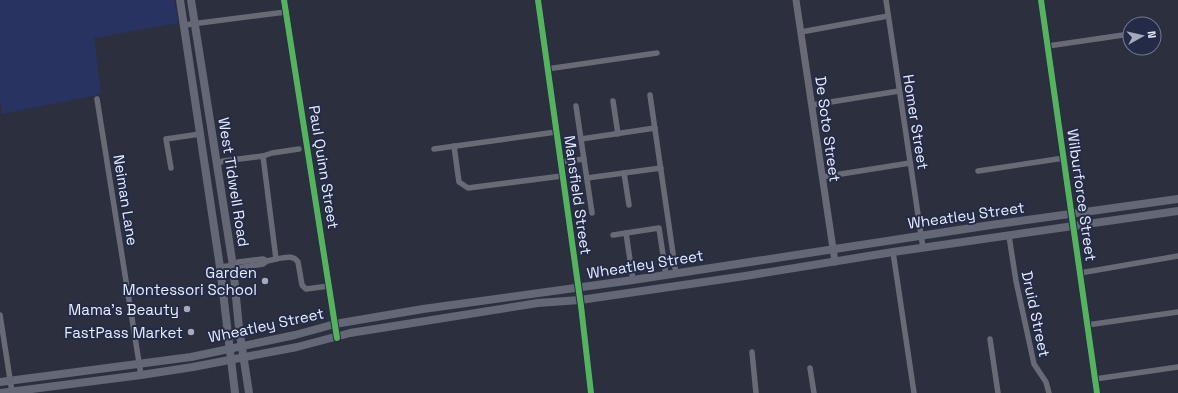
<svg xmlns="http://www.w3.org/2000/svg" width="1178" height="393" viewBox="0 0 1178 393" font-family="'Space Grotesk',sans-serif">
	<rect width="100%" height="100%" fill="#2c303e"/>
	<polygon fill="#283361" points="0,0 174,0 178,23 94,38 101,94 2,114 0,99"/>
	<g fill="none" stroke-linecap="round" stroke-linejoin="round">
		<g stroke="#686b76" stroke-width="5.5">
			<polyline points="886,0 923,248"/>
			<polyline points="184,25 286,12"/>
			<polyline points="1154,30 1157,30"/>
			<polyline points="801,32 888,16"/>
			<polyline points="1048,46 1130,34"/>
			<polyline points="547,69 657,53"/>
			<polyline points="650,95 676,274"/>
			<polyline points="97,99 141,375"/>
			<polyline points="613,101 618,134"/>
			<polyline points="812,105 899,91"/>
			<polyline points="576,106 592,213"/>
			<polyline points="581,139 655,128"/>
			<polyline points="454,146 459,182 468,188 562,176"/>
			<polyline points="434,149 556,132"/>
			<polyline points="263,156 272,153 299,149"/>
			<polyline points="560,162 584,159"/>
			<polyline points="217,164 223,161 263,156 276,259 267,261 263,264 238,268 236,265"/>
			<polyline points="171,168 166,139 200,134"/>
			<polyline points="978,171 1064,158"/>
			<polyline points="624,173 629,205"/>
			<polyline points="822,177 910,163"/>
			<polyline points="587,178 661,168"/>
			<polyline points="626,233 633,280"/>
			<polyline points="613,235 659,228 666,275"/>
			<polyline points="1009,236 1016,281 1034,364 1046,382 1049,393"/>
			<polyline points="893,252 914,393"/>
			<path d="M 276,259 C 284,258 293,254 298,262 L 302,285 L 306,289 L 329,286"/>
			<polyline points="220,267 236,265 238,262 263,259 267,261"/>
			<polyline points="1080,273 1178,256"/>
			<polyline points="0,315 12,392"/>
			<polyline points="1087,325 1178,312"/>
			<polyline points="990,339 998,393"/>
			<polyline points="752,352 756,393"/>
			<polyline points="810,368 814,393"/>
			<polyline points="1095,379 1178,367"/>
		</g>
		<g stroke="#686b76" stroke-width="7">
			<polyline points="284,0 337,338"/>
			<polyline points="538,0 581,306 591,393"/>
			<polyline points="796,0 835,262"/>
			<polyline points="1041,0 1097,393"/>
		</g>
		<g stroke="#646775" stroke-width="8">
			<polyline points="180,0 220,267 235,393"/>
			<polyline points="191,0 233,266 239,328 249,393"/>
			<polyline points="0,382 191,357 295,335 335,324 423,309 633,280 991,225 1178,199"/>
			<polyline points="1,393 141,375 193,367 297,347 350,333 538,303 580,300 745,276 893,252 1178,211"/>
		</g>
		<defs>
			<g id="cycleway">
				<polyline points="284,0 337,338"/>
				<polyline points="538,0 581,306 591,393"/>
				<polyline points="1041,0 1097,393"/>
			</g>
		</defs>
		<use href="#cycleway" stroke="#242b46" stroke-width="8"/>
		<use href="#cycleway" stroke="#56b35d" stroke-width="6"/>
	</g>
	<g fill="#a6abbb" stroke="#242b46" stroke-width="1.5">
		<circle cx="265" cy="281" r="4"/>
		<circle cx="187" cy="309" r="4"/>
		<circle cx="191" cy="332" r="4"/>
	</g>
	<g text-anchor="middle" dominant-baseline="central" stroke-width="4" stroke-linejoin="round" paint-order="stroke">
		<g font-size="15" fill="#e7edff" stroke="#242b46">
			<text transform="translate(916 122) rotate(81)">Homer Street</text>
			<text transform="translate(828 129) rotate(82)">De Soto Street</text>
			<text transform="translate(324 167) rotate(81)">Paul Quinn Street</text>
			<text transform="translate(234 182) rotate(81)">West Tidwell Road</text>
			<text transform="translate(578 195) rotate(82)">Mansfield Street</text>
			<text transform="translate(1082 195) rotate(82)">Wilburforce Street</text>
			<text transform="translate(126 200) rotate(81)">Neiman Lane</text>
			<text transform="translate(966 215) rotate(-8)">Wheatley Street</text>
			<text transform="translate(645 264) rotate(-9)">Wheatley Street</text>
			<text transform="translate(1036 314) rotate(78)">Druid Street</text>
			<text transform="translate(266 325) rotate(-12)">Wheatley Street</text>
		</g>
		<g font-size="15" fill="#e7edff" stroke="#242b46" text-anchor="end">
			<text x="257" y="272">Garden<tspan x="257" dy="17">Montessori School</tspan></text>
			<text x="179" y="309">Mama's Beauty</text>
			<text x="183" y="332">FastPass Market</text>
		</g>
	</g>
	<g transform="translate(1142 36) rotate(82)"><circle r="19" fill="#242b46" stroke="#727990"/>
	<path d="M0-3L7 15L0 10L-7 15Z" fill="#a6abbb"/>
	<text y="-6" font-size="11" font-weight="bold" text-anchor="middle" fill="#e7edff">N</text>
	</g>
</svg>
